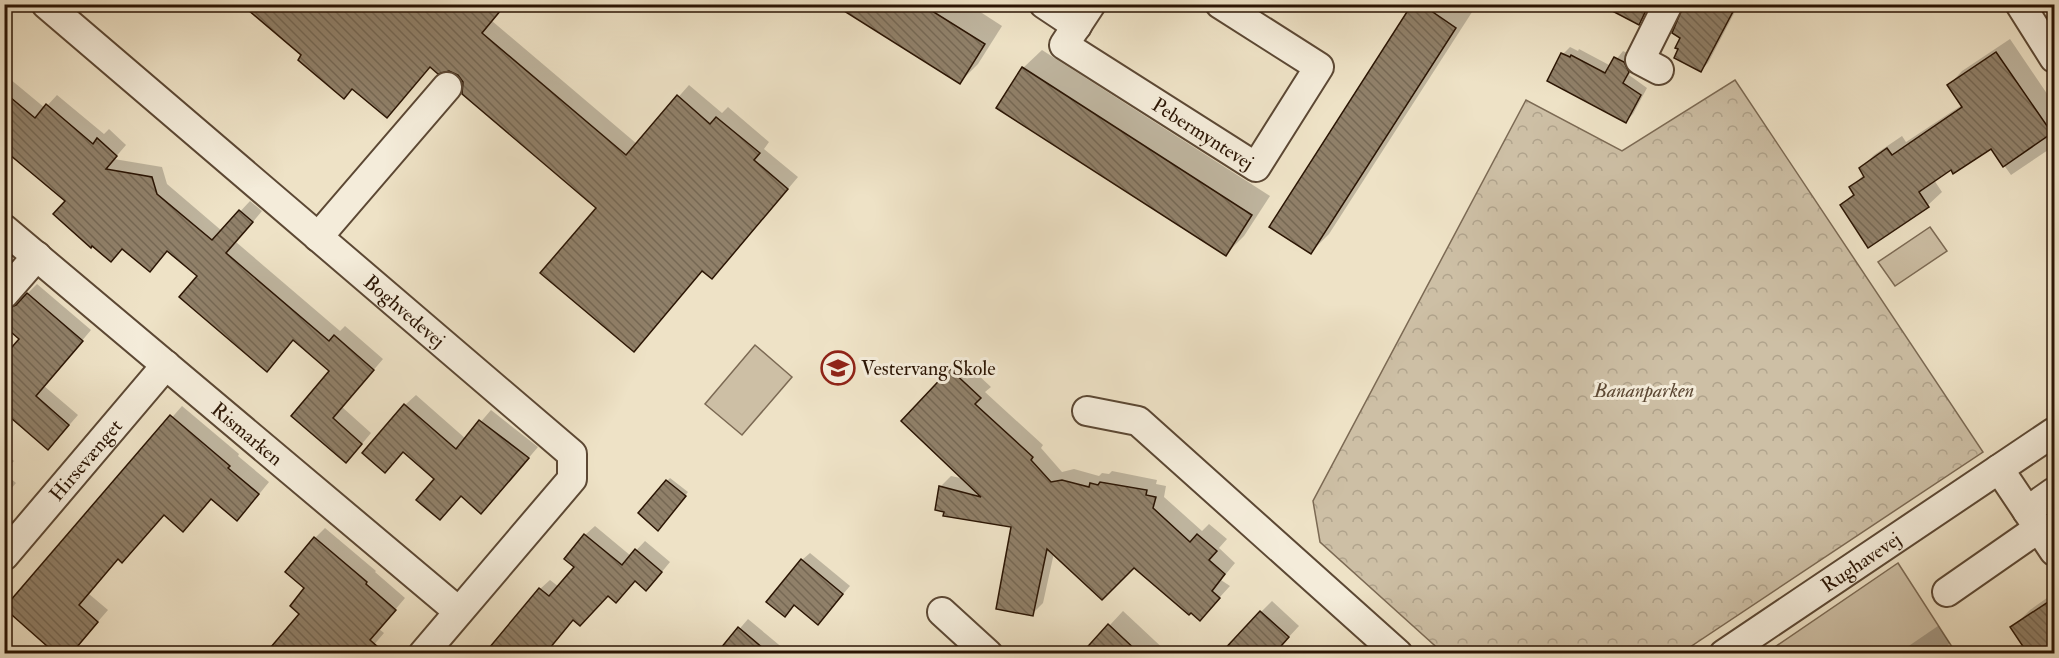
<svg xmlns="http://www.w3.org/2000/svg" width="2059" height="658" viewBox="0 0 2059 658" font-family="'IM FELL Double Pica',serif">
	<defs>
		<pattern id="forest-crowns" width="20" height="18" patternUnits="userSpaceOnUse" patternTransform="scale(1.5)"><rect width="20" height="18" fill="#cdbfa5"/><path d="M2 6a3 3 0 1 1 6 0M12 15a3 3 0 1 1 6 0" fill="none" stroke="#b0a38c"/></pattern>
		<pattern id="building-back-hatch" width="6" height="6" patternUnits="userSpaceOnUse" patternTransform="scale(1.5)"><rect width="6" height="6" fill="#908069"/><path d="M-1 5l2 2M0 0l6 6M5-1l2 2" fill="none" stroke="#766854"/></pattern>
	</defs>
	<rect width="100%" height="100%" fill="#eee2c6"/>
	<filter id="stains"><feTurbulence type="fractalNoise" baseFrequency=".00333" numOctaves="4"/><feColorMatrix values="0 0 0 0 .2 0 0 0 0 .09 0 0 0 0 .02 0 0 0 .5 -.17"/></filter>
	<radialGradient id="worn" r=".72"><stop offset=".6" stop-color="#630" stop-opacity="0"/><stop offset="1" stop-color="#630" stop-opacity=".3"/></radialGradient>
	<g fill="#cdbfa5" stroke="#7c6a54" stroke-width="1.5">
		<polygon points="1930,227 1947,251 1895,286 1878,262"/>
		<polygon points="755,345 792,377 742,435 705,404"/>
		<polygon points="1898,563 1956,653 1766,653"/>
	</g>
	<polygon fill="url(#forest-crowns)" stroke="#7c6a54" stroke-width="1.5" points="1735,80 1983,452 1681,653 1443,653 1320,542 1313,501 1526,100 1622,151"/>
	<g fill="#0003">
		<polygon points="243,4 506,4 492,21 637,144 689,85 722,113 728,107 769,142 764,149 798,177 723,266 703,270 644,339 598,207 464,82 458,73 431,66 353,88 303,55"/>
		<polygon points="836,4 968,4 1002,26 978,64 960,82"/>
		<polygon points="1414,4 1467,4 1474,9 1329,234 1311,252"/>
		<polygon points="1603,4 1652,4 1646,16 1639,23"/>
		<polygon points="1699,4 1739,4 1708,63 1701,70"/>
		<polygon points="2010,39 2054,104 2054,146 2011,175 1991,147 1934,180 1942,192 1928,205 1842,205 1854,193 1851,188 1864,174 1861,169 1874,155 1902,136 1906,142 1962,105 1949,85 1962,71"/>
		<polygon points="1570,47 1578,51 1579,49 1611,66 1623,51 1631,55 1635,64 1629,75 1647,88 1633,114 1626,121 1549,80 1563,54"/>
		<polygon points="1042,50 1270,196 1244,236 1226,254 1023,68"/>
		<polygon points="4,74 45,108 57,95 104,134 109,129 126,145 114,159 162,167 167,184 222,231 250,201 262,211 236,242 340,331 345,326 383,359 342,407 371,433 356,451 293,416 331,370 294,339 277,360 199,276 168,250 160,260 123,247 9,151 4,156"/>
		<polygon points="4,256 10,261 4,269"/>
		<polygon points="37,284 91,330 44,386 78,415 58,438 4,370 22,339 4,325 4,298 12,301 21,300"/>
		<polygon points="962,360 991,387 985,392 1043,445 1041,448 1062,472 1074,469 1099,476 1102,473 1109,474 1112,471 1157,480 1156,484 1166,486 1164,497 1202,531 1209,524 1227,539 1219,548 1235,563 1221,580 1230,586 1210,608 1191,611 1134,566 1054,553 1043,603 1032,614 1013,526 940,487 951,476 965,479 951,370"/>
		<polygon points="416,395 466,439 491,410 538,447 491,502 462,495 436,479 404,451 385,471 405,405"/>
		<polygon points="182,406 239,454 238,456 269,482 248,508 237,519 212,498 194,519 164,514 119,558 89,594 108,610 75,648 6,608"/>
		<polygon points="4,453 14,461 4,472"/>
		<polygon points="4,473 16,483 4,497"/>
		<polygon points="670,478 688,492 661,526 667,481"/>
		<polygon points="595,526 631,556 645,541 670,562 656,579 636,580 608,594 580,624 540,589 550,580 559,587 576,567 585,535"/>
		<polygon points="325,528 376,571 375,572 405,598 379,629 384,633 366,654 301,613 315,538"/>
		<polygon points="810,553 850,586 825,615 802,560"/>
		<polygon points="2054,593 2054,654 2012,628 2030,610"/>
		<polygon points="1272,601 1299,626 1273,654 1261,612"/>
		<polygon points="1123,611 1169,654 1083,654"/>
		<polygon points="748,619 790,654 718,654"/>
		<polygon points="1938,626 1950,643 1940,654 1897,654"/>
	</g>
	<g fill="url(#building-back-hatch)" stroke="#2b1504" stroke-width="1.5">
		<polygon points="241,4 506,4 482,33 626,155 677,95 710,124 716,117 760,153 754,160 788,189 712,279 702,271 634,352 540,273 596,208 462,94 463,82 458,75 449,71 438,74 430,67 387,118 352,89 344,99 298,60 301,55"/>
		<polygon points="833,4 921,4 985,44 960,84"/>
		<polygon points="1412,4 1421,4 1456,28 1311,254 1269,227"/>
		<polygon points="1599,4 1649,4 1639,25"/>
		<polygon points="1684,4 1737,4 1701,72 1674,58 1678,49 1675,48 1680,38 1672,33"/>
		<polygon points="1996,52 2052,133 2003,167 1991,149 1953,174 1951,170 1919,192 1929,207 1868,248 1840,205 1854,195 1849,187 1864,177 1859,168 1887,148 1892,155 1962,107 1947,85"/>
		<polygon points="1561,53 1570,57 1571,55 1605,73 1614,57 1624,62 1629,72 1623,83 1641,95 1626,123 1547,81"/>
		<polygon points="1022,67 1252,215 1226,256 996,108"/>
		<polygon points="4,92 35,118 46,104 93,144 97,138 117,156 106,169 152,177 157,194 212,240 239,210 253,222 226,253 329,341 334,335 374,370 333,418 362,444 346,463 291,416 329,371 293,340 267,372 179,297 197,276 167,251 150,272 122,249 111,262 92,246 91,248 53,214 65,201 4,150"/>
		<polygon points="27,293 83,341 36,396 69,425 48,450 4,412 4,356 19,339 4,326 4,310 16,305"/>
		<polygon points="950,369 981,398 975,404 1033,457 1031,460 1051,482 1062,480 1089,487 1090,483 1098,485 1100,482 1147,490 1146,495 1156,497 1153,508 1190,542 1197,534 1217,551 1209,560 1225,574 1212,591 1220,598 1200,621 1191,613 1189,615 1134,568 1102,600 1047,549 1033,616 996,609 1011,527 943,516 944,512 935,510 939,486 981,497 901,421"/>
		<polygon points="404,404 456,449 479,420 529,458 481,514 461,496 440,520 416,500 434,479 403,452 385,473 362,453"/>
		<polygon points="170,415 230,466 228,468 259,494 237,521 211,499 183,532 164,515 122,563 118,559 79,605 98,622 71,654 56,654 4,608"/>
		<polygon points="666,480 686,496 658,531 638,513"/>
		<polygon points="584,534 622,565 635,549 662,572 646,591 635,581 616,603 608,596 580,626 573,620 545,654 484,654 539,588 549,596 574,567 564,559"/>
		<polygon points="314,537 367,582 366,584 396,610 370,640 386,654 265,654 299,614 290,606 304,588 285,572"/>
		<polygon points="801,559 843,594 818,625 794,605 785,617 766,602"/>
		<polygon points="2048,602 2055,612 2055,654 2028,654 2010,627"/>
		<polygon points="1260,611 1289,637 1274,654 1220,654"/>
		<polygon points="1108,624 1140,654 1081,654"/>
		<polygon points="738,627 770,654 716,654"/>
	</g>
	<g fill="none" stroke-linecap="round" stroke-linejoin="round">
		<defs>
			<g id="minor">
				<path id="s1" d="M 46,4 L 572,454 L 572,479 L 423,654"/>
				<polyline points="1044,4 1077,26"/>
				<path id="s2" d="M 1091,4 L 1064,45 L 1256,167 L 1319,67 L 1220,4"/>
				<polyline points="2020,4 2054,58"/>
				<polyline points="1659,70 1640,60 1668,4"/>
				<path id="s3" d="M 4,229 L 458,611"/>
				<polyline points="318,237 447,87"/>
				<polyline points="4,294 37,256"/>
				<polyline points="1087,411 1138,421 1398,654"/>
				<polyline points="1999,469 2054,551"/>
				<polyline points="2027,511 2054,492"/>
				<path id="s4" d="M 4,556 L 166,365"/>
				<polyline points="1947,592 2039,528"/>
				<polyline points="942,612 988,654"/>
				<path id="s5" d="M 1724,654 L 2054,432"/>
			</g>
		</defs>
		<use href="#minor" stroke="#5c4834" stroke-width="32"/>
		<use href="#minor" stroke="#f4ecda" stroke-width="28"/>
	</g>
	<defs>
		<symbol id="school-ring" viewBox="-11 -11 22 22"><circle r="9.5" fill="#f4ecda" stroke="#8f2418" stroke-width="1.5"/><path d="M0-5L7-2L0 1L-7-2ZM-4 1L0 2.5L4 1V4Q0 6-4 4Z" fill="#8f2418"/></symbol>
	</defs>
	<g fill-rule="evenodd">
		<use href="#school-ring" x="819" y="349" width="38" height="38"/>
	</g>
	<g text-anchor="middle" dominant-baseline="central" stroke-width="6" stroke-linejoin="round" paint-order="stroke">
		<g font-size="20" fill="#2b1504" stroke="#f4ecda">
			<text stroke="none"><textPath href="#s2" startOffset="214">Pebermyntevej</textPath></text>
			<text stroke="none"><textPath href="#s1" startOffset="472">Boghvedevej</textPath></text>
			<text stroke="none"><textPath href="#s3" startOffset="318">Rismarken</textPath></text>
			<text stroke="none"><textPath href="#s4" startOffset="126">Hirsevænget</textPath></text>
			<text stroke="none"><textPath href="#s5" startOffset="165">Rughavevej</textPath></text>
		</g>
		<g font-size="20" fill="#2b1504" stroke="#f4ecda" text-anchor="start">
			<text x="861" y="368">Vestervang Skole</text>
		</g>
		<g font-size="20" font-style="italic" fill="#5c4834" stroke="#f4ecda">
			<text x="1644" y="390">Bananparken</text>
		</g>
	</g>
	<rect width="2059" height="658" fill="none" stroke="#eee2c6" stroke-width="24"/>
	<rect x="6" y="6" width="2047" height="646" fill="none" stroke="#2b1504" stroke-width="3"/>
	<rect x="12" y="12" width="2035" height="634" fill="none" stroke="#2b1504" stroke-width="1.5"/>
	<rect width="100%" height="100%" filter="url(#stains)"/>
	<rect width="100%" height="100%" fill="url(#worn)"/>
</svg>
